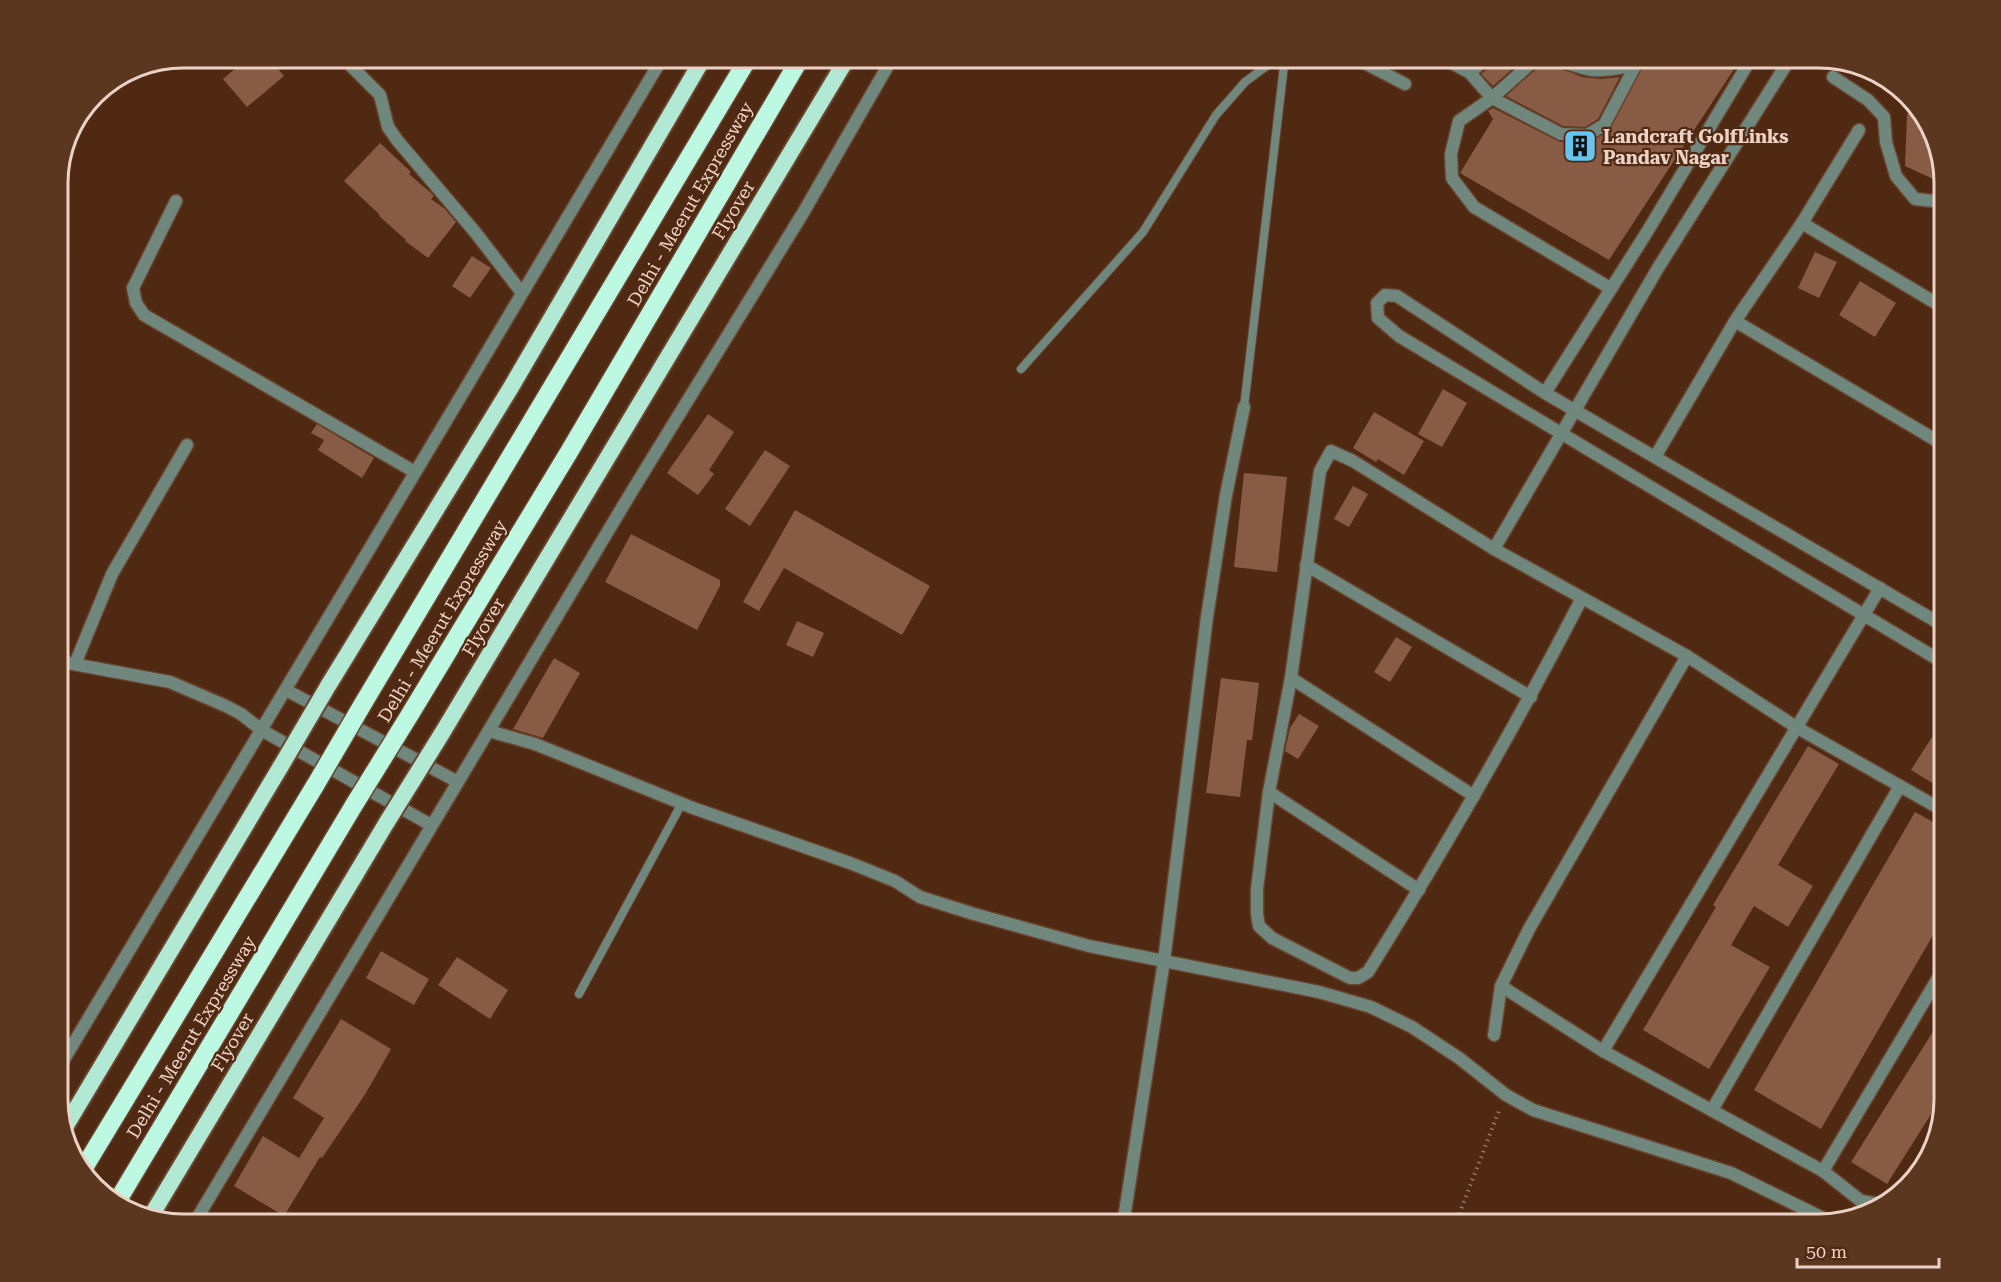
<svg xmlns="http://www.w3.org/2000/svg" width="2001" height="1282" viewBox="0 0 2001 1282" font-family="'Roboto Serif',serif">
	<rect width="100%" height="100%" fill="#502912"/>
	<g fill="#875b44">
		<polygon points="249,57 268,57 284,76 247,107 223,79"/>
		<polygon points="1503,57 1526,57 1493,86 1481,74 1489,67 1500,64"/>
		<polygon points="1574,57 1631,57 1601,62"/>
		<polygon points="1648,57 1742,57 1609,260 1460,173 1493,119 1488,111 1493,108 1560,142 1587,143 1608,132"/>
		<polygon points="1544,62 1582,77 1601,79 1620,77 1598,119 1585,127 1563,126 1506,96"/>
		<polygon points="1920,112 1927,120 1944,184 1905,166 1907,114"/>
		<polygon points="380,143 411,172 409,174 430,192 434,196 431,199 444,208 456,222 428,258 405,241 406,240 379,216 380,215 344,181"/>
		<polygon points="1815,252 1837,262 1819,298 1798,288"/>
		<polygon points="472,256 491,268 470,298 452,286"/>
		<polygon points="1860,281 1896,303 1875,337 1839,315"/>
		<polygon points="1443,389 1467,403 1442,447 1418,434"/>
		<polygon points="1374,412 1424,441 1404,475 1378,459 1376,462 1353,448"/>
		<polygon points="708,414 734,432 709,470 714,474 698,495 667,473"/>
		<polygon points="317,424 374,458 362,478 318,450 324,440 311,433"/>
		<polygon points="765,450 790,466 750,526 725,509"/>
		<polygon points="1244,473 1287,477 1277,572 1234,567"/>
		<polygon points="1353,486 1368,494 1349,527 1334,519"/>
		<polygon points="795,510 930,586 902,635 784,568 759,611 743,602"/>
		<polygon points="631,534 720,580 720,586 697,630 605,582"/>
		<polygon points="797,621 824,633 813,657 786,645"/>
		<polygon points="1396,637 1412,647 1390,682 1374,672"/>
		<polygon points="554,658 580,673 543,738 513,729"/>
		<polygon points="1221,678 1259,683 1252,740 1247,740 1240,797 1206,793"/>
		<polygon points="1299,714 1319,726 1298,759 1285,751 1290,728"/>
		<polygon points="1932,737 1944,745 1944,790 1911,770"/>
		<polygon points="1808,746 1839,764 1778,865 1813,886 1788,927 1754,906 1731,945 1770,967 1709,1069 1643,1030 1716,907 1713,905"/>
		<polygon points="1915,812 1944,828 1944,916 1821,1129 1754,1090"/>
		<polygon points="381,951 429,979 414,1005 366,978"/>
		<polygon points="457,957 508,990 490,1019 438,985"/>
		<polygon points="1944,1014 1944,1100 1942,1106 1938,1103 1887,1184 1851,1162"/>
		<polygon points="341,1019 391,1049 366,1093 322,1158 320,1157 284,1216 234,1186 263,1136 299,1158 324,1118 293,1098"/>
	</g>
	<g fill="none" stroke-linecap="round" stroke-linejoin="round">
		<defs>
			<g id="service">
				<polyline points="1021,369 1143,232 1216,115 1245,82 1279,57"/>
				<polyline points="1244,407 1285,57"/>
				<polyline points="579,994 682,803"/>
			</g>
			<g id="minor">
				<polyline points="342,57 380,95 388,127 397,140 475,232 522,293"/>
				<polyline points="1353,57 1405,84"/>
				<polyline points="1441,57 1470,73 1492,98 1561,134 1587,135 1604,125 1640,57"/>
				<polyline points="1538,57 1492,98 1459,121 1451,154 1452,178 1474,207 1610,288"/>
				<path d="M 1551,57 C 1588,72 1596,74 1636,65"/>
				<polyline points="1470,73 1485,59 1495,57"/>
				<polyline points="1833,77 1868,100 1884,117 1886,142 1896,176 1915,199 1944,202"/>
				<polyline points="176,201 133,288 136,303 144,315 415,472"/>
				<polyline points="1802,223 1859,130"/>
				<polyline points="1735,321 1944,445"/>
				<polyline points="1545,393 1647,232 1752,57"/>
				<polyline points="1655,457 1735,321 1802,223 1944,308"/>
				<polyline points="1494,549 1658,268 1791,57"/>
				<polyline points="1306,565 1531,697"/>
				<path d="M 1582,598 C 1516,726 1444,850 1368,972 L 1358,978 L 1350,978 L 1272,938 L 1259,926 L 1257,914 L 1257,889 L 1269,792 L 1291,678 L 1320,471 L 1331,451 L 1353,461 L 1494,549 L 1687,656 L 1796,727 L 1944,811"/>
				<polyline points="1944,626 1545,393 1397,296 1385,295 1377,303 1378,318 1399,336 1944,663"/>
				<polyline points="1687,656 1529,929 1501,986 1603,1051 1823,1171 1861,1201 1885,1205"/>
				<polyline points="57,661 170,682 226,706 241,714 263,731"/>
				<polyline points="75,664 112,574 187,445"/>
				<polyline points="1291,678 1474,796"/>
				<polyline points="489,731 535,744 693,808 850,863 895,881 920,897 974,914 1089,946 1319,992 1371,1007 1412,1027 1459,1058 1506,1095 1533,1110 1731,1173 1831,1222"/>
				<polyline points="1269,792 1419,890"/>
				<polyline points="1494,1035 1501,986"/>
				<polyline points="1603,1051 1880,588"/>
				<polyline points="1712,1110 1900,786"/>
				<polyline points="1823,1171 1944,968"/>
				<polyline points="1123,1225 1164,961 1207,617 1226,495 1244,407"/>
			</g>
			<g id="tertiary">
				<polyline points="286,690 458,782"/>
				<polyline points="263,731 431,825"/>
				<path d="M 57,1071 C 261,734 461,395 663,57"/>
				<polyline points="193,1225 629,496 803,213 893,57"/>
			</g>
			<g id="trunk">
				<polyline points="328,686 510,389 704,57"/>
				<polyline points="441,735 848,57"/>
				<polyline points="64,1129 281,766"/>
				<polyline points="151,1216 387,822"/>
			</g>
			<g id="motorway">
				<polyline points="364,702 749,57"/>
				<polyline points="409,716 569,452 801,57"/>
				<polyline points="82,1171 316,784"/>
				<polyline points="115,1205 354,805"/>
			</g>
		</defs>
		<use href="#service" stroke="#69442f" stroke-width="10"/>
		<use href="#minor" stroke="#69442f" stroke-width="15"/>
		<use href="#tertiary" stroke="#69442f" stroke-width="15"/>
		<use href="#trunk" stroke="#69442f" stroke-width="20"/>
		<use href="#motorway" stroke="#69442f" stroke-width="21"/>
		<polyline stroke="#977663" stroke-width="4" stroke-dasharray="1.5 4.5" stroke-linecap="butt" points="1455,1225 1500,1108"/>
		<use href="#service" stroke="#6f877d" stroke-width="8"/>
		<use href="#minor" stroke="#6f877d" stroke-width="12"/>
		<use href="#tertiary" stroke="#6f877d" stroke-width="12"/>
		<use href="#trunk" stroke="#b2e9d4" stroke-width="16"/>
		<use href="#motorway" stroke="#bdf9e2" stroke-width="18"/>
		<defs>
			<g id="trunk-bridge">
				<polyline points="281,766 328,686"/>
				<polyline points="387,822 441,735"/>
			</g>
			<g id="motorway-bridge">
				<polyline points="316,784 364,702"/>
				<polyline points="354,805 409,716"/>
			</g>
		</defs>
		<use href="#trunk-bridge" stroke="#69442f" stroke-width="20" stroke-linecap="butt"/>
		<use href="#motorway-bridge" stroke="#69442f" stroke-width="21" stroke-linecap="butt"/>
		<use href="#trunk-bridge" stroke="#b2e9d4" stroke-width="16"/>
		<use href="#motorway-bridge" stroke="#bdf9e2" stroke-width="18"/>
	</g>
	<defs>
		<symbol id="building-square" viewBox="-11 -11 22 22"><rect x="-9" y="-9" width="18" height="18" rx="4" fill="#65c5ee" stroke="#502912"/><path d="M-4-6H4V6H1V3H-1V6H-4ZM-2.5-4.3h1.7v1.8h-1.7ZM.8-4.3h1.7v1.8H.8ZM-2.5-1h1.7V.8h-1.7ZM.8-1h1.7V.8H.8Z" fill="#111"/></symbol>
	</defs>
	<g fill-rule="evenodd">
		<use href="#building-square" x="1561" y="127" width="38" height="38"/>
	</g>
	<g text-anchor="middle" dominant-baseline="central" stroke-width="4.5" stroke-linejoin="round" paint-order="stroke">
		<g font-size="18" font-weight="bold" fill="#ecd2c5" stroke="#502912" text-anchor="start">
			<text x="1603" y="136">Landcraft GolfLinks<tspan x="1603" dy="21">Pandav Nagar</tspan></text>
		</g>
		<g font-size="18" fill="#ecd2c5" stroke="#502912">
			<text transform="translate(690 204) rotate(-60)">Delhi - Meerut Expressway</text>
			<text transform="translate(733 210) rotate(-59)">Flyover</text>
			<text transform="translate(442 621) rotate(-59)">Delhi - Meerut Expressway</text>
			<text transform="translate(483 627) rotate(-59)">Flyover</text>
			<text transform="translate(191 1037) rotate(-59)">Delhi - Meerut Expressway</text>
			<text transform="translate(232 1042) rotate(-59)">Flyover</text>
		</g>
	</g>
	<path d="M0 0H2001V1282H0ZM183 68H1819A115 115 0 0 1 1934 183V1099A115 115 0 0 1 1819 1214H183A115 115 0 0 1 68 1099V183A115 115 0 0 1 183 68Z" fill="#5c3720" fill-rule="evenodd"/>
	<path fill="none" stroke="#ecd2c5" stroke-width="3" d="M183 68H1819A115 115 0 0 1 1934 183V1099A115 115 0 0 1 1819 1214H183A115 115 0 0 1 68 1099V183A115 115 0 0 1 183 68Z"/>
	<path d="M1797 1258v9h142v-9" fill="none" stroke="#ecd2c5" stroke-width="3"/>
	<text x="1806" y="1258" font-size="18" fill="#ecd2c5" stroke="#502912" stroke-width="4.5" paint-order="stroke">50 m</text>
</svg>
